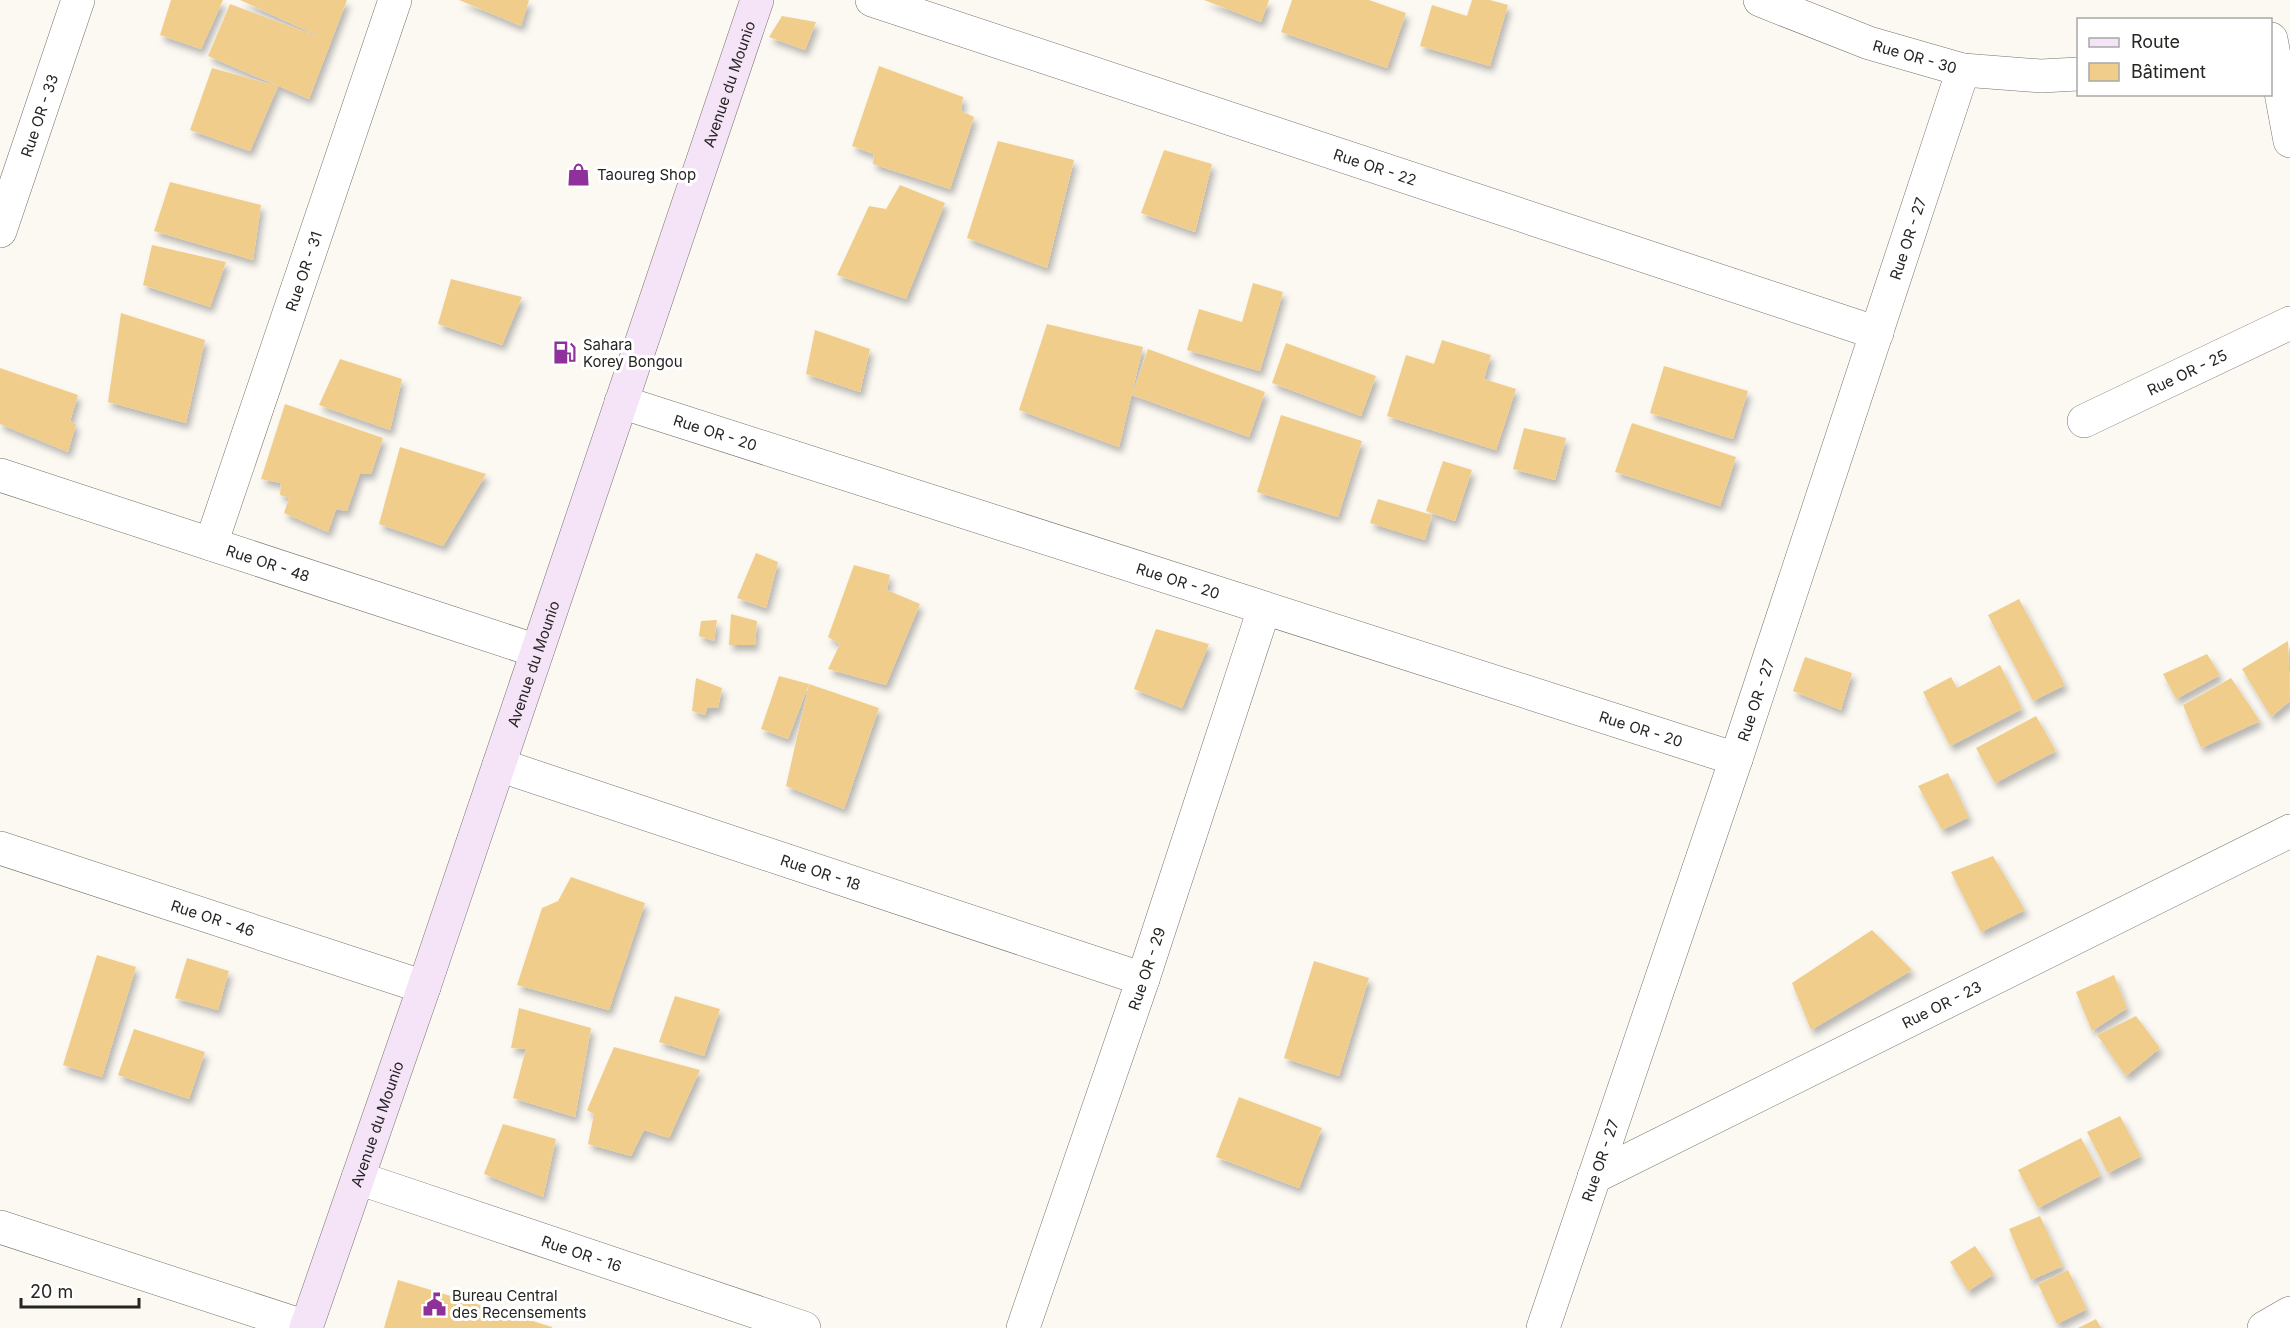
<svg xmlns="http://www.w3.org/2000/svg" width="2290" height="1328" viewBox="0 0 2290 1328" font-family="Inter,sans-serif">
	<defs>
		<filter id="shadow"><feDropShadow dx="3.5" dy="6" stdDeviation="3" flood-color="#0004"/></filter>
	</defs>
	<rect width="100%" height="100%" fill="#fcf9f3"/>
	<g fill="#f1cd8b" filter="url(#shadow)">
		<polygon points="171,0 223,0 201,49 160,35"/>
		<polygon points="240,0 347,0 309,99 208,56 230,4 325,39"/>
		<polygon points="459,0 529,0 521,26"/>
		<polygon points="1204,0 1269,0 1261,22"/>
		<polygon points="1292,0 1369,0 1406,13 1387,68 1281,32"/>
		<polygon points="1472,0 1490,0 1508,5 1490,66 1420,46 1432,5 1467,16"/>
		<polygon points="782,16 816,22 805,50 769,37"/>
		<polygon points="879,66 963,97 961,111 974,117 950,189 873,164 874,154 852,146"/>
		<polygon points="212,68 278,86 250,151 190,130"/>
		<polygon points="998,141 1074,160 1047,268 967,238"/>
		<polygon points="1164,150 1212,164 1195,232 1141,213"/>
		<polygon points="170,182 261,205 253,260 154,231"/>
		<polygon points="900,185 945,203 906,299 837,275 869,206 886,209"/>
		<polygon points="152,245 226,262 210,307 143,285"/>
		<polygon points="451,279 522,297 502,345 438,324"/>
		<polygon points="1253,283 1283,292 1260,371 1187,350 1199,309 1242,322"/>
		<polygon points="121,313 205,340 186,423 108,402"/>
		<polygon points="1047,324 1143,347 1119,447 1019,410"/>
		<polygon points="815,330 870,349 860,392 806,374"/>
		<polygon points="1442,340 1491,355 1484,379 1516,389 1496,450 1387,416 1406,355 1434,364"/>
		<polygon points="1286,343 1376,376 1361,416 1272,383"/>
		<polygon points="1148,349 1265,392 1249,437 1132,395"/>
		<polygon points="340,359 402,379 390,430 319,405"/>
		<polygon points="1664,366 1748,391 1733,439 1650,413"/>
		<polygon points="0,368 78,395 70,421 76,424 68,452 0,424"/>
		<polygon points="285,404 383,438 371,474 360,473 347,511 336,509 328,532 284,513 289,498 280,495 281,483 261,479"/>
		<polygon points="1281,415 1362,441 1338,517 1257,492"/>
		<polygon points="1632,423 1736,457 1720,506 1615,472"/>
		<polygon points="1524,428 1566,438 1555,480 1513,469"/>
		<polygon points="400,447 486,474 443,546 379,524"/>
		<polygon points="1443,461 1472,470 1455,521 1426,511"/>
		<polygon points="1378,499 1432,515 1425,540 1370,523"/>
		<polygon points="756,553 778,562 766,608 737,598"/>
		<polygon points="854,565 890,575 887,590 920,604 886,685 828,669 840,644 828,637"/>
		<polygon points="2019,599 2065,685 2033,701 1988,615"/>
		<polygon points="731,614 757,621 755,645 729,645"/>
		<polygon points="717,620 714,641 699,636 701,621"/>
		<polygon points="1156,629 1209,644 1182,708 1134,689"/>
		<polygon points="2288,641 2290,701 2271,717 2242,669"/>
		<polygon points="2207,654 2220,675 2176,699 2163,674"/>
		<polygon points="1805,657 1852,673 1841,710 1793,691"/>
		<polygon points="2000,665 2022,709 1950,746 1923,692 1951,677 1957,688"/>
		<polygon points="779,676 809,684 788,739 761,729"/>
		<polygon points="696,678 722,688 718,708 707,708 705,715 692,711"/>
		<polygon points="2231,678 2260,721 2201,748 2183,705"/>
		<polygon points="809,684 879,708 844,809 786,786"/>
		<polygon points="2036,716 2056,751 1995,783 1976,748"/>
		<polygon points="1948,773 1969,817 1942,830 1918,786"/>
		<polygon points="1993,856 2025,910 1981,932 1951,872"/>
		<polygon points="571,877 645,903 609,1010 517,985 542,908 558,901"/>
		<polygon points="1872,930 1912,970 1811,1030 1792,983"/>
		<polygon points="97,955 136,967 102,1077 63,1065"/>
		<polygon points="187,958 229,971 218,1010 175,998"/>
		<polygon points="1314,961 1369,978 1339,1076 1284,1058"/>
		<polygon points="2114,975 2127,1008 2092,1031 2076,992"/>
		<polygon points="675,996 720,1009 704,1056 659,1042"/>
		<polygon points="519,1008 591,1028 575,1117 513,1098 526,1049 511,1048"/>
		<polygon points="2136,1016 2160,1048 2126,1076 2097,1035"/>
		<polygon points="134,1029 205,1052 189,1099 118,1075"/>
		<polygon points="614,1047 700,1070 669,1138 644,1130 631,1156 588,1144 594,1114 587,1110"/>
		<polygon points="1239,1097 1322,1128 1299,1188 1216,1157"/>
		<polygon points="2120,1116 2141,1156 2108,1173 2087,1132"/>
		<polygon points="503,1124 556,1139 543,1197 484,1174"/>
		<polygon points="2081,1138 2101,1175 2038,1208 2018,1170"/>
		<polygon points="2040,1216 2063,1266 2031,1280 2009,1229"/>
		<polygon points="1975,1246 1994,1274 1968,1291 1950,1262"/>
		<polygon points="2068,1270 2087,1309 2057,1324 2038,1284"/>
		<polygon points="398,1280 552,1327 552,1328 384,1328"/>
		<polygon points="2096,1319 2101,1328 2078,1328"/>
	</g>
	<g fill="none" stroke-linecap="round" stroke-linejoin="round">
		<defs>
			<g id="street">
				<path id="s1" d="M 872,0 L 1877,333"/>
				<path id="s2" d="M 1760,0 L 1869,43 L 1963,70 L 2041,76 L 2078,74"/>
				<polyline points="2271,39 2290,141"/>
				<path id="s3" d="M 0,231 L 78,0"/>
				<path id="s4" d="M 621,402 L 1736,759"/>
				<path id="s5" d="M 2084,421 L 2290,323"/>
				<path id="s6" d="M 0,475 L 537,651"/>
				<path id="s7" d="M 211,544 L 395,0"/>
				<path id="s8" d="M 499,765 L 1143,979"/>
				<path id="s9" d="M 0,848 L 424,987"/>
				<path id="s10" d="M 1594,1177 L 2290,831"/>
				<path id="s11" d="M 358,1178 L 804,1328"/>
				<polyline points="0,1227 306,1327"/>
				<path id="s12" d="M 1023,1328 L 1143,979 L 1264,609"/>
				<path id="s13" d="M 1543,1328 L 1736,759 L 1963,70"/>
				<polyline points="2264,1328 2290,1313"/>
			</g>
			<g id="secondary">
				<path id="s14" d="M 306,1328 L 424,987 L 757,0"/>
			</g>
		</defs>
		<use href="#street" stroke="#76736e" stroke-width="34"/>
		<use href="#secondary" stroke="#76736e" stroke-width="34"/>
		<use href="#street" stroke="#fff" stroke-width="33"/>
		<use href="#secondary" stroke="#f5e3f8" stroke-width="33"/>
	</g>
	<defs>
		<symbol id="shop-bare" viewBox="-9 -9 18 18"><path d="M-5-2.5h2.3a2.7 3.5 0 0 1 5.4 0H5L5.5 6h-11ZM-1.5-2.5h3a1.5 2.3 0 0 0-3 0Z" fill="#8e319b" stroke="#fff" stroke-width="2.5" paint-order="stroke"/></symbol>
		<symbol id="fuel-bare" viewBox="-9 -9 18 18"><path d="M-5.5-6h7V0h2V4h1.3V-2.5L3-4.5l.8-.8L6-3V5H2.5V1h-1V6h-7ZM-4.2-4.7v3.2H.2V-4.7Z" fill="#8e319b" stroke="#fff" stroke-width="2.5" paint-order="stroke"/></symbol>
		<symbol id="civic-bare" viewBox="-9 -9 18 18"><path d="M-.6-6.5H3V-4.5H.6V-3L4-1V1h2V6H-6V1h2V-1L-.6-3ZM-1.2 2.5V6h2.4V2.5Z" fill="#8e319b" stroke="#fff" stroke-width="2.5" paint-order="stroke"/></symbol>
	</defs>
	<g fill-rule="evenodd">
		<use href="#shop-bare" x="562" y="158" width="33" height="33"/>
		<use href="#fuel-bare" x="548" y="336" width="33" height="33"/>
		<use href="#civic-bare" x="418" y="1288" width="33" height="33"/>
	</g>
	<g text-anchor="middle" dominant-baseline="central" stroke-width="6" stroke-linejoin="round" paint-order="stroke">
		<g font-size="15" fill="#262522" stroke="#fff">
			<text stroke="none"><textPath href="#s2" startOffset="165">Rue OR - 30</textPath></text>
			<text stroke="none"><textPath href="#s14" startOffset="1314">Avenue du Mounio</textPath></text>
			<text stroke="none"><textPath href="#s3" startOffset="122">Rue OR - 33</textPath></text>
			<text stroke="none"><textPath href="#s1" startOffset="530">Rue OR - 22</textPath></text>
			<text stroke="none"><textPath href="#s13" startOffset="1149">Rue OR - 27</textPath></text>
			<text stroke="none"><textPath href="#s7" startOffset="288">Rue OR - 31</textPath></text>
			<text stroke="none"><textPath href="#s5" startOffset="114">Rue OR - 25</textPath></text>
			<text stroke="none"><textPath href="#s4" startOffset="99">Rue OR - 20</textPath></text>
			<text stroke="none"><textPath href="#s6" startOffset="282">Rue OR - 48</textPath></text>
			<text stroke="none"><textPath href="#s4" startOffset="585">Rue OR - 20</textPath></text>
			<text stroke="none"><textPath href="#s14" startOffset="702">Avenue du Mounio</textPath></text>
			<text stroke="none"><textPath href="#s13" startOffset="663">Rue OR - 27</textPath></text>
			<text stroke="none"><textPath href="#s4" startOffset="1071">Rue OR - 20</textPath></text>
			<text stroke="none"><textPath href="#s8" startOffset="339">Rue OR - 18</textPath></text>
			<text stroke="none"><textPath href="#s9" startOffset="224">Rue OR - 46</textPath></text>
			<text stroke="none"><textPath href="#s12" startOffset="380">Rue OR - 29</textPath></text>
			<text stroke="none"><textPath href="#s10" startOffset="388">Rue OR - 23</textPath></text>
			<text stroke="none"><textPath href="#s14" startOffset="216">Avenue du Mounio</textPath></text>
			<text stroke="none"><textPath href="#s13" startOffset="177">Rue OR - 27</textPath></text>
			<text stroke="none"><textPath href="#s11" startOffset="236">Rue OR - 16</textPath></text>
		</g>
		<g font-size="15" fill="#262522" stroke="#fff" text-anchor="start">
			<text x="597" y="174">Taoureg Shop</text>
			<text x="583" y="344">Sahara<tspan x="583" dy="17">Korey Bongou</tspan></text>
			<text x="452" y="1295">Bureau Central<tspan x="452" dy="17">des Recensements</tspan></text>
		</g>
	</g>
	<rect x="2077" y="18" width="195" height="78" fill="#ffffff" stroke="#a8a8a7" stroke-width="1.5"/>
	<rect x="2089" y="38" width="30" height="9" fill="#f5e3f8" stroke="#a8a8a7" stroke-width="1.5"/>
	<text x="2131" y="48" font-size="18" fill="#262522">Route</text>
	<rect x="2089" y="63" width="30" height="18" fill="#f1cd8b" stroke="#a8a8a7" stroke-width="1.5"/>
	<text x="2131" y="78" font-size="18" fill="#262522">Bâtiment</text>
	<path d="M21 1298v9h118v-9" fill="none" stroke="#262522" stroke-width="3"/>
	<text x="30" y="1298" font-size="18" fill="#262522" stroke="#ffffff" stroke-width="4.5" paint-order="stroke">20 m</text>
</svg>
